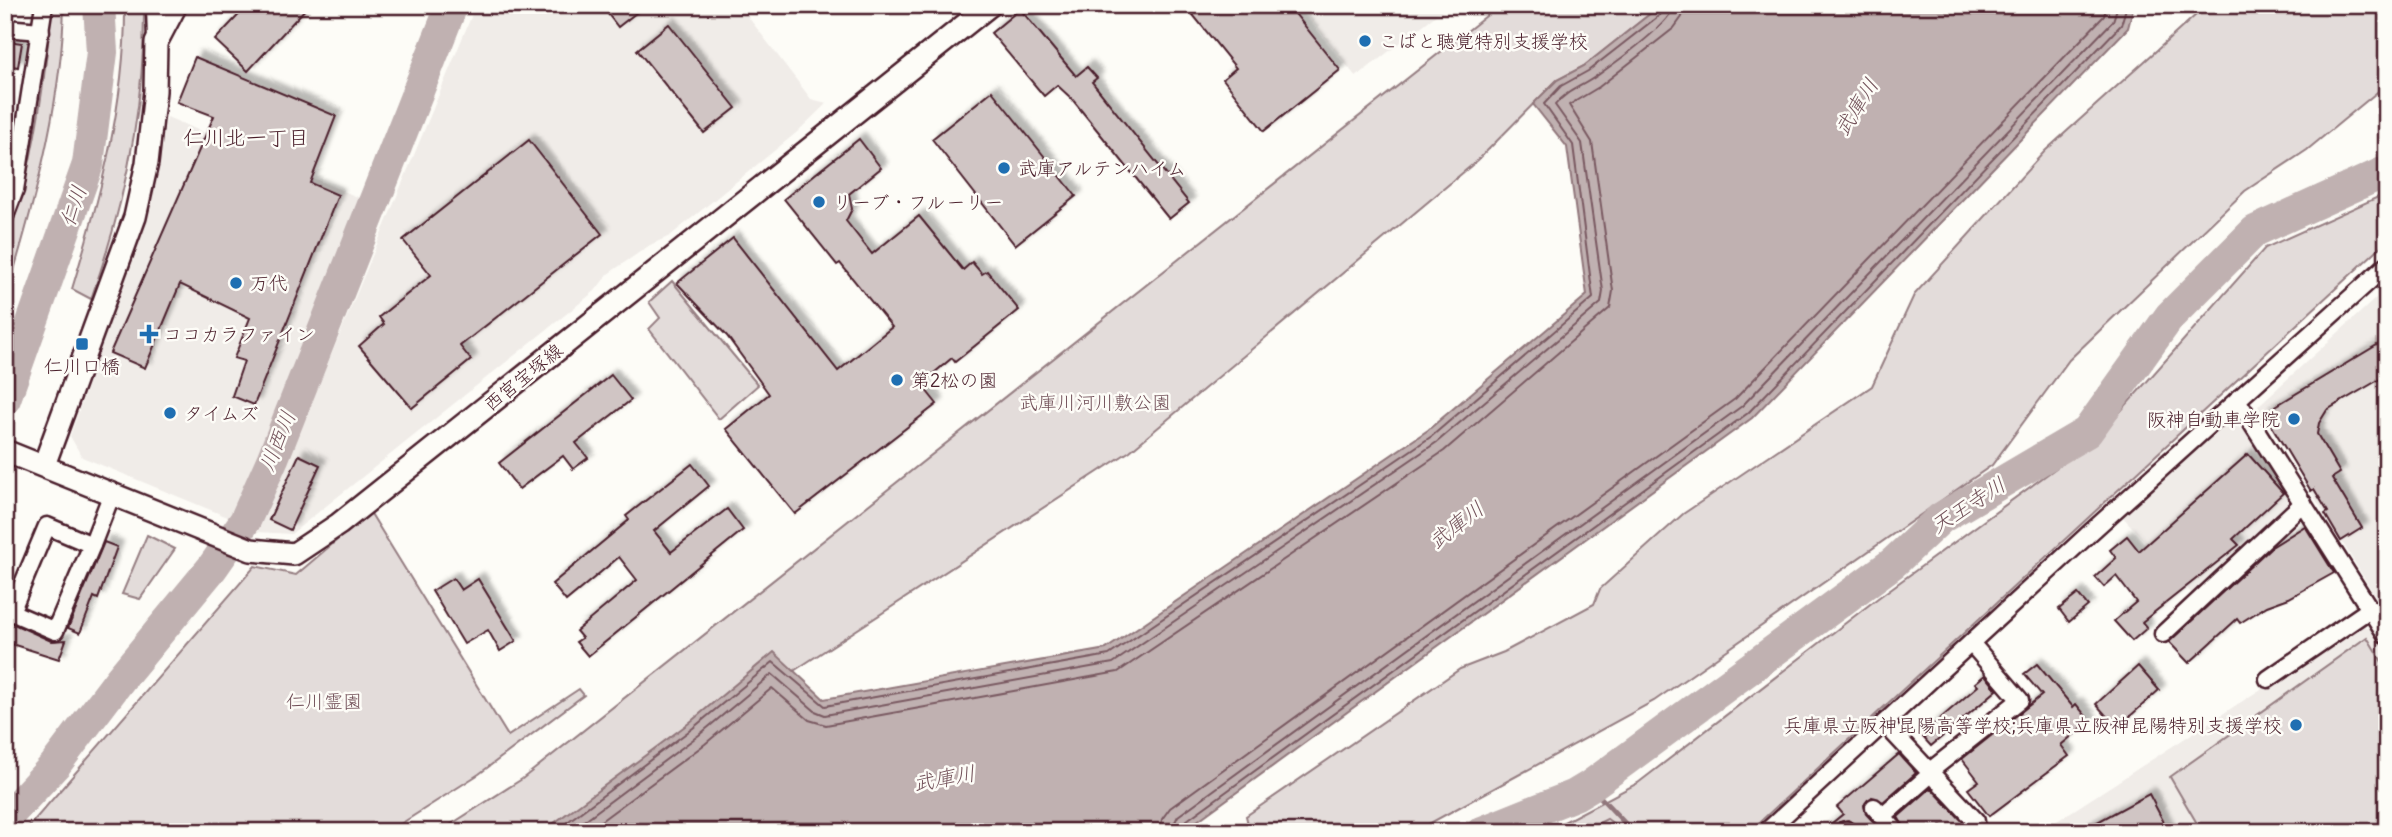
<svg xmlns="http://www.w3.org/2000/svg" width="2392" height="837" viewBox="0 0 2392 837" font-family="Delius,'Klee One',sans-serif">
	<defs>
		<filter id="shadow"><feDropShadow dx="6" dy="-6" stdDeviation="2" flood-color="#0004"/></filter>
	</defs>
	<rect width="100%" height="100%" fill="#fdfcf7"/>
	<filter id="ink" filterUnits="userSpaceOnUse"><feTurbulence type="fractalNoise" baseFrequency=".0143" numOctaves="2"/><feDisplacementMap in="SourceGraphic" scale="14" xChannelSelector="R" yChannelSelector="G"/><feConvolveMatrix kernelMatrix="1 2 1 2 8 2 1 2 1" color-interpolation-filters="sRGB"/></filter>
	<g filter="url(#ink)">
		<g fill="#f0ece8">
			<polygon points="476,5 739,5 811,99 827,103 796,133 670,236 650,245 608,274 595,291 291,534 258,532"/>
			<polygon points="1299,5 1449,5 1356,77"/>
			<polygon points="167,117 360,198 235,520 82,457 70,436 143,227"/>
			<polygon points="2387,288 2387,605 2382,607 2258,406"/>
			<polygon points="2234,424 2259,442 2294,505 2193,595 2122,516 2214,431"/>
			<polygon points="2360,625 2373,629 2387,652 2387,832 2040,832"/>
		</g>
		<g fill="#e3dcda" stroke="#967e82" stroke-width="2">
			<path d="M 52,5 L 64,5 C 62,95 39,185 14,270 L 5,267 C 5,236 20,207 26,177 C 40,120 46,63 52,5 Z"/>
			<path d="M 125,5 L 144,5 C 145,107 125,204 91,299 L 72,289 C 100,197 126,102 125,5 Z"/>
			<polygon points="1500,5 1661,5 1584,66 1557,80 1478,160 1130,451 783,678 582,832 439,832 522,779"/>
			<polygon points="2207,5 2387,5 2387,84 2307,150 2245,191 2069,360 1992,465 1654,701 1414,832 1250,832 1246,816 1460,669 1504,652 1594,604 1600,589 1683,514 1872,386 1914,295 2045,151"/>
			<polygon points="2387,193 2387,241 1749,832 1625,832 1607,819 1581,832 1545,832 1638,783 1878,598 2097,438 2265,248"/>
			<polygon points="672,281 758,385 719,419 649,329 660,318 649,302"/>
			<polygon points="370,512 508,736 579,689 584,695 479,774 388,832 24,832 255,566 296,575"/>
			<polygon points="147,535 175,549 140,599 122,594"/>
			<polygon points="2367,637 2387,670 2387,832 2202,832 2170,777"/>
		</g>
		<polygon fill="#c0b1b1" stroke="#91777b" stroke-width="2" points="1661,5 2134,5 2128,28 1752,418 1182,832 542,832 689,723 774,652 824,699 1106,649 1428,430 1587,295 1567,147 1533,104 1557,80 1584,66"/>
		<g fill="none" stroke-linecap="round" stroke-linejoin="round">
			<g stroke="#795961" stroke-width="2">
				<polyline points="554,832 693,728 773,662 825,706 1109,655 1432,436 1593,298 1573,145 1544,104 1561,86 1588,71 1661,14 1665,5"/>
				<path d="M 569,832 L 699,735 L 772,674 L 815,711 L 825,715 L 1113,663 L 1437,442 L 1601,303 L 1603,291 L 1582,143 L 1555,105 C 1566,91 1581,87 1595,77 C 1612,65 1672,24 1674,5"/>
				<polyline points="586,832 705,744 772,688 809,720 826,725 1118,672 1444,451 1610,308 1613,291 1592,142 1569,105 1599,87 1674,28 1682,17 1684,5"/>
				<polyline points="1160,832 1162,819 1170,808 1735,399 2104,16 2107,5"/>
				<polyline points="1170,832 1178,816 1742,406 2113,21 2118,5"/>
				<polyline points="1179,832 1183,823 1748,413 2121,25 2127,5"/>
			</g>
			<polyline stroke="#91777b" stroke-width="5" points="1590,786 1633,832"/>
			<g stroke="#c0b1b1" stroke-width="32">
				<polyline points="5,399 88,164 102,52 99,5"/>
				<polyline points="5,819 55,765 121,678 212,568 245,521 273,458 452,5"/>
				<polyline points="1482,832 1575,795 1590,786 1893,563 1941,518 2087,432 2170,316 2255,231 2387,171"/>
			</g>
		</g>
		<g fill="#d0c5c4" stroke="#4a1f2b" stroke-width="2" filter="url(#shadow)">
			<polygon points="248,5 309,5 248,71 215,40"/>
			<polygon points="601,5 646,5 618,27"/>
			<polygon points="1185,5 1288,5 1340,70 1264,131 1223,79 1236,68"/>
			<polygon points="1020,9 1076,76 1087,67 1097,78 1092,82 1189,203 1169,219 1072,99 1057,85 1044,96 991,33"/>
			<polygon points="669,24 736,108 704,133 637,50"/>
			<polygon points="8,41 22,43 18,67 5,65"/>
			<polygon points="195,57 336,116 310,183 338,195 254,405 232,396 244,361 234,358 250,318 180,284 145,368 110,353 214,116 177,102"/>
			<polygon points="992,91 1076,196 1015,245 932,139"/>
			<polygon points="859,139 881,168 849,194 852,209 846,221 872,254 919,216 963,270 972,262 982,274 987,271 1019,310 955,362 952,358 921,384 937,404 795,514 726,429 769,394 727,336 677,283 733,238 838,371 892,327 840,263 837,265 784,199"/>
			<polygon points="529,140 602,234 460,346 471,360 412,408 359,346 384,324 379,317 431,275 403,240"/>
			<polygon points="2387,339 2387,375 2327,410 2319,423 2317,434 2340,473 2332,478 2362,528 2341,541 2325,514 2328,512 2314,489 2311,491 2264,413"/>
			<polygon points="611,375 631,400 576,443 588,458 573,469 563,456 519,489 499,463"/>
			<polygon points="2248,454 2283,493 2233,539 2239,545 2142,622 2147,628 2132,641 2114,621 2136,602 2116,576 2104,587 2095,577 2116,558 2110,550 2127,536 2139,551"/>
			<polygon points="299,455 320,465 290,530 269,520"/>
			<polygon points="692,464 709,486 654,531 671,552 727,509 743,530 588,656 576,642 582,638 576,631 637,580 619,557 566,601 552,584 629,520 626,516"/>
			<polygon points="2305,526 2334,573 2289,598 2267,606 2240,623 2237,619 2189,663 2169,642 2270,548"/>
			<polygon points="104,542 117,547 98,599 94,597 80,633 68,628"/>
			<polygon points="453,578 461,590 478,579 516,641 500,651 488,630 464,644 432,591"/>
			<polygon points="2078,594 2088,606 2069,622 2059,609"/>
			<polygon points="5,620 51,641 66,640 59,659 5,642"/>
			<polygon points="2037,664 2073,707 2076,704 2090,721 2061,745 2069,756 1989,816 1968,789 1979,781 1962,759 2042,695 2024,674"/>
			<polygon points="2138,666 2159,690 2117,728 2096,704"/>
			<polygon points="1985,675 1997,690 1931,746 1921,735 1978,686 1975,683"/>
			<polygon points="1899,754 1916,773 1883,802 1872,797 1864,805 1866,814 1883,832 1858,832 1855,825 1848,820 1839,822 1836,832 1821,832 1843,814 1837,807"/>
			<polygon points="1931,788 1965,824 1957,832 1946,832 1941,826 1935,832 1907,832 1898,817"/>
			<polygon points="2149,794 2169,832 2079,832"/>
		</g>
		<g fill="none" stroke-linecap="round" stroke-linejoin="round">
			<defs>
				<g id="street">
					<polyline points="155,5 156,41"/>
					<polyline points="5,28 41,31"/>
					<polyline points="5,216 15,190 44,5"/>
					<polyline points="2237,400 2387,636"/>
					<polygon points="47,526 92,545 55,631 11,612"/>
					<polyline points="92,545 111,496"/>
					<polyline points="2163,634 2303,503"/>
					<polyline points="2268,679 2370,609"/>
					<polyline points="1884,723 1976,821"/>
					<polyline points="1930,771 2020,700 1971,643"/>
					<polyline points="1874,807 1897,832"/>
					<polyline points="1883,816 1932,773"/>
					<polyline points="1846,830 1848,832"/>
					<polyline points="1766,832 2092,531 2387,265"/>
				</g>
				<g id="secondary">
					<polyline points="5,451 251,550 294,554 339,524 990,5"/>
					<polyline points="44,465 135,217 147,163 155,91 156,43 176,5"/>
				</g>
			</defs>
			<use href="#street" stroke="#4a1f2b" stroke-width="21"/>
			<use href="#secondary" stroke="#4a1f2b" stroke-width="26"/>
			<use href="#street" stroke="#fdfcf7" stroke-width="16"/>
			<use href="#secondary" stroke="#fdfcf7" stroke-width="21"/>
		</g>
	</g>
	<g fill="#1f6fb2" stroke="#fdfcf7" stroke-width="2.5">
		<circle cx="1365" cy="41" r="7"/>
		<circle cx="1004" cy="168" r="7"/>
		<circle cx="819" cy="202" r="7"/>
		<circle cx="236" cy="283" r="7"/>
		<path d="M145.5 323.5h7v7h7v7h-7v7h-7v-7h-7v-7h7z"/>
		<rect x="75" y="337" width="14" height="14" rx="3.5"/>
		<circle cx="897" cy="380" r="7"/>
		<circle cx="170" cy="413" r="7"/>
		<circle cx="2294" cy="419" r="7"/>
		<circle cx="2296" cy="725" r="7"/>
	</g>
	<g text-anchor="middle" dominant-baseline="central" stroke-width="5" stroke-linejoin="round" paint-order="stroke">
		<g font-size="19" fill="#4a1f2b" stroke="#fdfcf7" text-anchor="start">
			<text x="1379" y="41">こばと聴覚特別支援学校</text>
			<text x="1018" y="168">武庫アルテンハイム</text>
			<text x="833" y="202">リーブ・フルーリー</text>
			<text x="250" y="283">万代</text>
			<text x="163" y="334">ココカラファイン</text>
			<text x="82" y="366" text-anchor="middle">仁川口橋</text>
			<text x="911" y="380">第2松の園</text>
			<text x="184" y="413">タイムズ</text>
			<text x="2280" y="419" text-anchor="end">阪神自動車学院</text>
			<text x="2282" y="725" text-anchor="end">兵庫県立阪神昆陽高等学校;兵庫県立阪神昆陽特別支援学校</text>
		</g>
		<g font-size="19" fill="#4a1f2b" stroke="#fdfcf7">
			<text transform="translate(523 377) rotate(-39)">西宮宝塚線</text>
		</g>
		<g font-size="19" fill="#704e57" stroke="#fdfcf7">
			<text x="1095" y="402">武庫川河川敷公園</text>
			<text x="324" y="701">仁川霊園</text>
		</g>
		<g font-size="21" font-style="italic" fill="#73525a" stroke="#fdfcf7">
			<text transform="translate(1856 107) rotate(-58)">武庫川</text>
			<text transform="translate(73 206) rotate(-71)">仁川</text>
			<text transform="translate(277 441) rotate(-68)">川西川</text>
			<text transform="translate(1968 505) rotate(-33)">天王寺川</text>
			<text transform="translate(1456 525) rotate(-38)">武庫川</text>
			<text transform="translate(944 778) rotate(-10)">武庫川</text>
		</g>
		<g font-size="21" fill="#4a1f2b" stroke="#fdfcf7">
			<text x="246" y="137">仁川北一丁目</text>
		</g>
	</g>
	<rect width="2392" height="837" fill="none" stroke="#fdfcf7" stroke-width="28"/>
	<rect x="14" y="14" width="2364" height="809" fill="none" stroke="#4a1f2b" stroke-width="2.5" filter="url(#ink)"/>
</svg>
